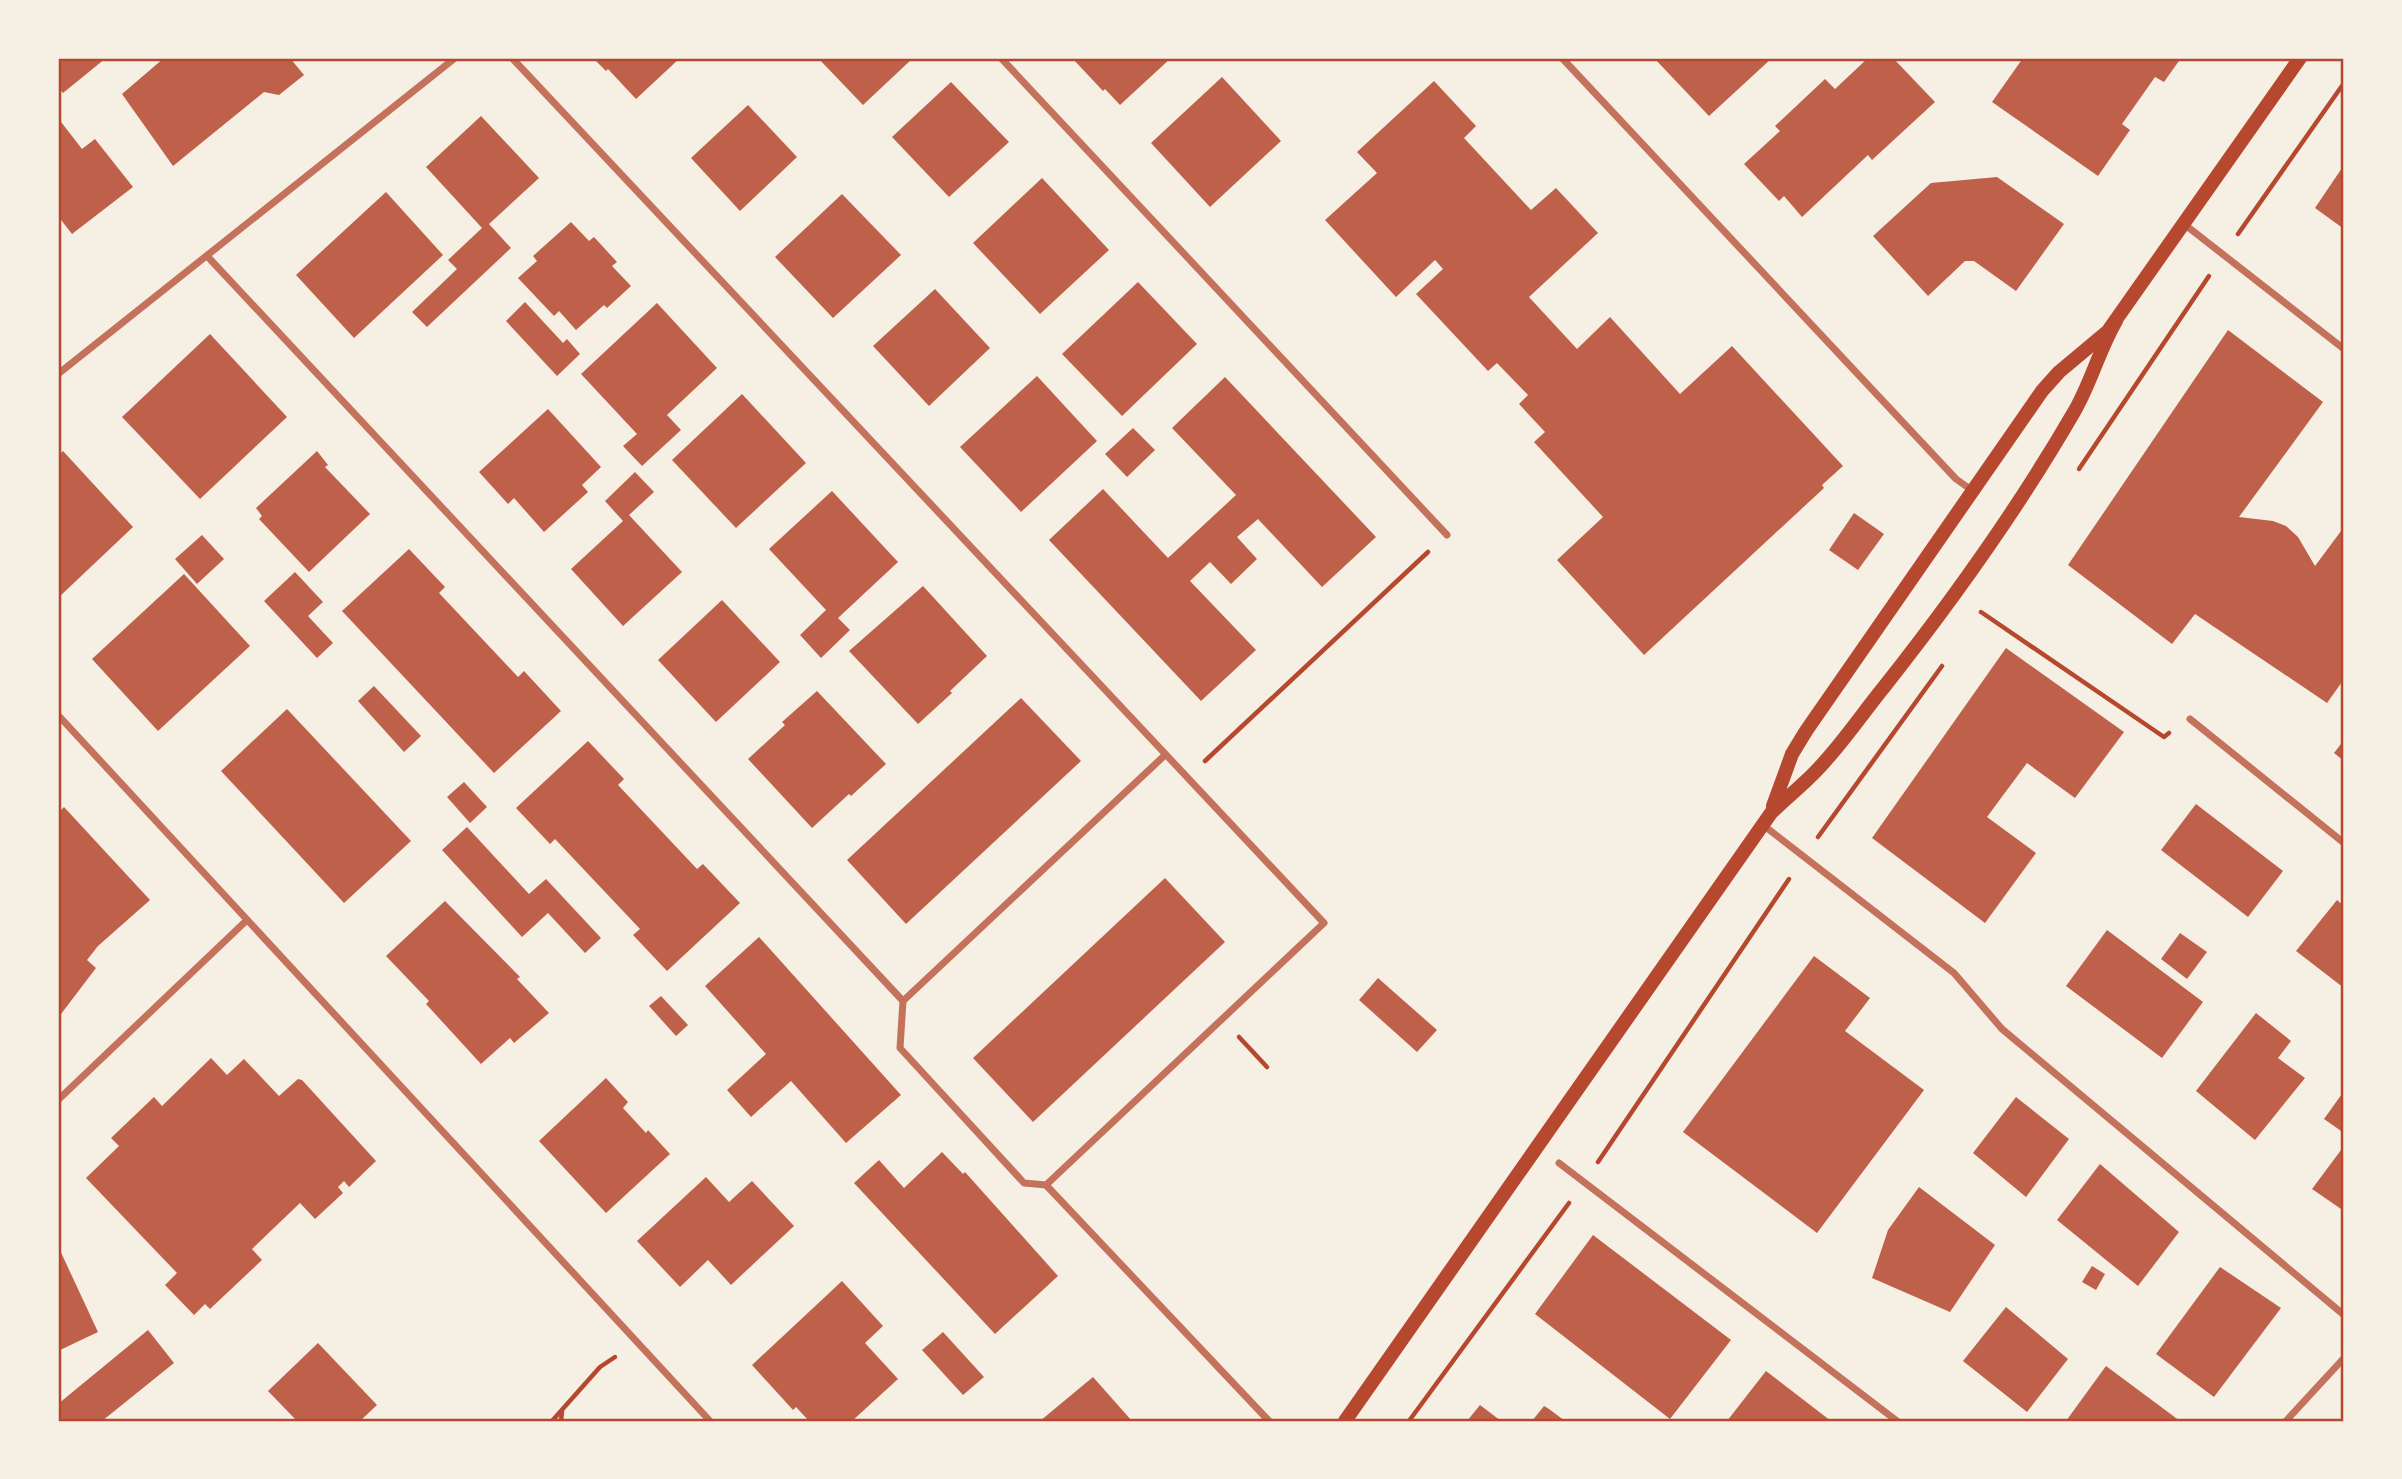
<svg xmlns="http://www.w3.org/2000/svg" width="2402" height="1479" viewBox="0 0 2402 1479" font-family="'Alegreya Sans',sans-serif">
	<rect width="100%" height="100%" fill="#f6efe4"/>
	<g fill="#bf614a">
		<polygon points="58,58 106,58 63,93 58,87"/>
		<polygon points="164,58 290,58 304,75 279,95 264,92 173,166 122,94"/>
		<polygon points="593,58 680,58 636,99 608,69 606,71"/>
		<polygon points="818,58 913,58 863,105"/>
		<polygon points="1072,58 1171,58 1120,105 1105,89 1103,91"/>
		<polygon points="1654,58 1772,58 1709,116"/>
		<polygon points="1868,58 1893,58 1935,102 1872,160 1868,155 1802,217 1784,196 1779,201 1744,164 1780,131 1775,126 1825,79 1835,89"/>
		<polygon points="2023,58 2181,58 2164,82 2155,77 2122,124 2130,130 2098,176 1992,102"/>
		<polygon points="1222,77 1281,141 1210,207 1151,143"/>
		<polygon points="1434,81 1476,126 1464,138 1531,210 1556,188 1598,233 1529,297 1577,349 1610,317 1680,394 1732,346 1843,466 1822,485 1824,488 1644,655 1557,560 1603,517 1534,442 1545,432 1519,404 1528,395 1497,363 1488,371 1416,294 1443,269 1435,260 1396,297 1325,220 1377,173 1357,152"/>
		<polygon points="951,82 1009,142 949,197 892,137"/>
		<polygon points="748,105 797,157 740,211 691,158"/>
		<polygon points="481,116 539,178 489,224 511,248 427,327 412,312 457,269 448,260 482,228 426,167"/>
		<polygon points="58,118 82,149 95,139 133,187 72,234 58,216"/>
		<polygon points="2344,165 2344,229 2315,208"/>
		<polygon points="1997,177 2064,224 2016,291 1974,261 1965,261 1928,296 1873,236 1931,183"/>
		<polygon points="1042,178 1109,250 1040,314 973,243"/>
		<polygon points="386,192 443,255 354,338 296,275"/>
		<polygon points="842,194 901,255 833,318 775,257"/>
		<polygon points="571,222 589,241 594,237 617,262 612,266 631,286 607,308 604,305 576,330 559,311 554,316 518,278 537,261 533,256"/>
		<polygon points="1138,282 1197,344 1122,416 1062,354"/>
		<polygon points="935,289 990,348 929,406 873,346"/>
		<polygon points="525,302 563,343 567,339 580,354 557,376 506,321"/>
		<polygon points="657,303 717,368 667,415 681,430 642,466 623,446 637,434 581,374"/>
		<polygon points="2228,330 2323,402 2239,517 2273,521 2286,526 2298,537 2315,566 2344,527 2344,679 2327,703 2195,614 2172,644 2068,565"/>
		<polygon points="210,334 287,417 200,499 122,417"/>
		<polygon points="1037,376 1097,441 1021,512 960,447"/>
		<polygon points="1225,377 1376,537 1322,587 1258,519 1237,537 1257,559 1231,584 1210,562 1190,581 1256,650 1201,701 1049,540 1103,489 1168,558 1236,495 1172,428"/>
		<polygon points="742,394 806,463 736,528 672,460"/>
		<polygon points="548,409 601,467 582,485 588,492 544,532 514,498 508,504 479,472"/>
		<polygon points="1133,428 1155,450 1127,477 1105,454"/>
		<polygon points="63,451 133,527 58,598 58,456"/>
		<polygon points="317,451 328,465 325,467 370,514 309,572 259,519 262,516 256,508"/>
		<polygon points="635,472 654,492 629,515 682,572 623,626 571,569 623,521 605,501"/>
		<polygon points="832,491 898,562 838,618 850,630 821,658 800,635 826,610 769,549"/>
		<polygon points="1854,513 1884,534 1858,570 1829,550"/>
		<polygon points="202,535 224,559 197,584 175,559"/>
		<polygon points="409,549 445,587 439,593 518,677 524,671 561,711 494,773 342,611"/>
		<polygon points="295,572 323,602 308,616 333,643 317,658 264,601"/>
		<polygon points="184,574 250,646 158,731 92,659"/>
		<polygon points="923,586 987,656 950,691 952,693 918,724 849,651"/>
		<polygon points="722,600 780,662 716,722 658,660"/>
		<polygon points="2006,648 2124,732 2075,798 2027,763 1987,817 2036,853 1985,923 1872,838"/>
		<polygon points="374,686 421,736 404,752 358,701"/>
		<polygon points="817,691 886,764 851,796 849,794 812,828 748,759 785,725 782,722"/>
		<polygon points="1021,698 1081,761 906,924 847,860"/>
		<polygon points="287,709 411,841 344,903 221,771"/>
		<polygon points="2344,740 2344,761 2334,753"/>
		<polygon points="588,741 624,779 618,785 697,869 703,864 740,903 667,971 633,935 640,929 555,839 550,844 516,808"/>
		<polygon points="464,782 487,807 470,823 447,797"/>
		<polygon points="2196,804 2283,871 2248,917 2161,850"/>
		<polygon points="64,807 150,900 98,946 87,960 96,968 58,1018 58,813"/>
		<polygon points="467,827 529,894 546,879 601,938 585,953 548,913 522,937 442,850"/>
		<polygon points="1165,878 1225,942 1033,1122 973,1058"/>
		<polygon points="2337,900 2344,906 2344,988 2296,951"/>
		<polygon points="445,901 520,977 517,979 549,1013 514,1043 510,1038 481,1064 426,1004 429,1001 386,956"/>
		<polygon points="2107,930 2203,1002 2162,1058 2066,986"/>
		<polygon points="2180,933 2207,952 2187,979 2161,959"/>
		<polygon points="759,937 901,1095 846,1143 791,1081 751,1117 727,1090 766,1054 705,986"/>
		<polygon points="1814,956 1870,998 1845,1031 1924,1090 1817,1233 1683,1132"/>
		<polygon points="1378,978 1437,1030 1417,1052 1359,1000"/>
		<polygon points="661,996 688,1025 676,1036 649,1006"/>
		<polygon points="2256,1013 2291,1041 2278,1058 2305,1078 2255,1140 2196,1091"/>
		<polygon points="211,1058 227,1075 244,1059 279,1096 298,1079 302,1080 376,1161 349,1187 344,1181 338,1187 343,1193 315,1219 300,1203 252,1249 262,1260 210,1309 205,1304 194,1315 165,1285 177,1273 86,1178 119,1146 111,1138 154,1097 162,1106"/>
		<polygon points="606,1078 628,1102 623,1108 646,1133 648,1130 670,1154 606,1213 539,1141"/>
		<polygon points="2344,1091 2344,1133 2324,1119"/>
		<polygon points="2016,1097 2069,1139 2026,1197 1973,1153"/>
		<polygon points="2344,1146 2344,1211 2312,1189"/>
		<polygon points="942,1152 963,1174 965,1172 1058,1276 995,1334 854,1183 879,1160 904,1188"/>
		<polygon points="2100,1164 2179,1232 2138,1286 2057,1220"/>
		<polygon points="706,1177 729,1202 752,1181 794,1226 731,1285 708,1260 680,1287 637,1241"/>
		<polygon points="1919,1187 1995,1245 1950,1312 1872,1278 1888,1230"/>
		<polygon points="1593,1235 1731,1340 1670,1419 1535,1314"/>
		<polygon points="58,1246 98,1332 58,1351"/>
		<polygon points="2092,1266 2105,1274 2096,1290 2082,1282"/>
		<polygon points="2220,1267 2281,1308 2214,1397 2156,1354"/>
		<polygon points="842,1281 883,1326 865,1343 898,1379 852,1421 809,1421 796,1407 793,1410 752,1365"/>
		<polygon points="2006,1307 2068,1359 2027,1412 1963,1361"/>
		<polygon points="148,1330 174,1363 102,1421 58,1421 58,1404"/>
		<polygon points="943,1332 984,1377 963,1395 922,1350"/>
		<polygon points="318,1343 377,1405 360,1421 297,1421 268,1391"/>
		<polygon points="2106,1366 2180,1421 2066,1421"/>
		<polygon points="1766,1371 1831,1421 1727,1421"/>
		<polygon points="1093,1377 1132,1421 1040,1421"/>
		<polygon points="1480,1405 1501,1421 1467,1421"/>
		<polygon points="1544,1406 1549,1409 1565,1421 1532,1421"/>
	</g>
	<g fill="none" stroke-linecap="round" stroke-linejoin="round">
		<g stroke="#b5482f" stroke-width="4.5">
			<polyline points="2238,234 2344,83"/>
			<polyline points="2079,469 2209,276"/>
			<polyline points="1981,612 2164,737 2169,733"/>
			<polyline points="1205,761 1428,552"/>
			<polyline points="1818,837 1942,666"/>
			<polyline points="1239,1037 1267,1067"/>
			<polyline points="1598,1162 1789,879"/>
			<polyline points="552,1421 600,1367 615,1357"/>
			<polyline points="561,1421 562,1411"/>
			<polyline points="1409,1421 1569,1203"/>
		</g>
		<g stroke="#c5725c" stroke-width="7">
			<polyline points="512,58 1324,923 1046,1185"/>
			<polyline points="1001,58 1447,535"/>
			<polyline points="1562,58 1956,479 1973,491"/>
			<polyline points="2184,224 2344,349"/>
			<polyline points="208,257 903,1001 900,1048 1024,1183 1046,1185 1269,1421"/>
			<polyline points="58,374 455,58"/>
			<polyline points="58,715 710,1421"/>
			<polyline points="2190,719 2344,843"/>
			<polyline points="1763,825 1954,973 2002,1029 2344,1315"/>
			<polyline points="903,1001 1165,755"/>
			<polyline points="58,1100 247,920"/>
			<polyline points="1559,1163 1897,1421"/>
			<polyline points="2286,1421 2344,1358"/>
		</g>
		<g stroke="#b5482f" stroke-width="14">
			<polyline points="1773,806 1792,754 1806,731 2042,391 2059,372 2108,331 2300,58"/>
			<path d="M 1345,1421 L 1771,813 C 1786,798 1803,785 1817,770 C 1842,744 1862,714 1884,687 C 1952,601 2019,507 2074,412 C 2091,383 2099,350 2116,321"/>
		</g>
	</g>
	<rect width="2402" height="1479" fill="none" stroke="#f6efe4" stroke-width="119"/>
	<rect x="60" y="60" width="2282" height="1360" fill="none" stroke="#b5482f" stroke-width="2.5"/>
</svg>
